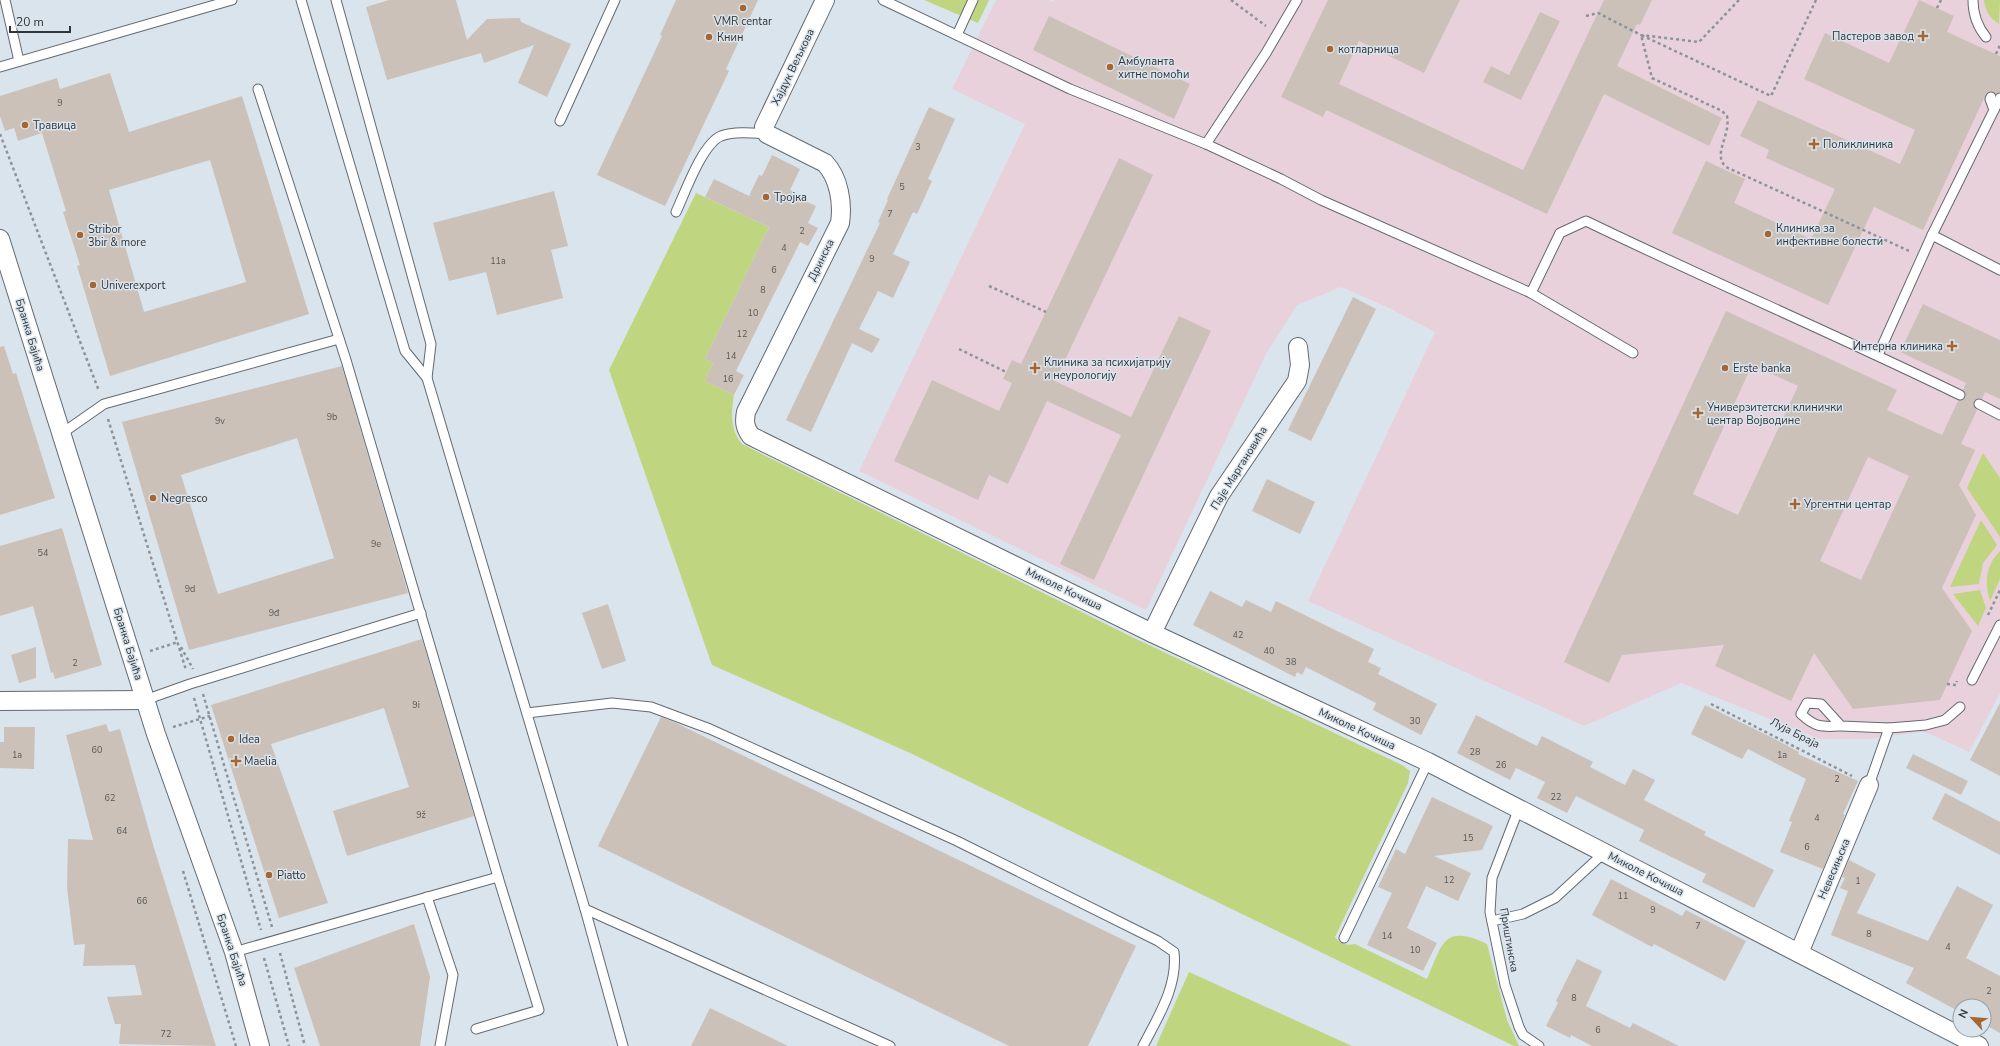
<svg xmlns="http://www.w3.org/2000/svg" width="2000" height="1046" viewBox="0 0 2000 1046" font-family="'Nunito Sans',sans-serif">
	<rect width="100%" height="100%" fill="#dae4ed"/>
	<polygon fill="#e9d1dc" points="996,0 1049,0 1053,2 1054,0 2000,0 2000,693 1969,752 1930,734 1921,732 1869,739 1819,739 1681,683 1584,726 1308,601 1435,332 1385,306 1341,287 1297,305 1266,354 1146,610 859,471 1025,124 952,89"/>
	<g fill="#bfd580">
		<polygon points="924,0 989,0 978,23"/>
		<path d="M 1984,0 L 2000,0 L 1999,24 C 1990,19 1985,10 1984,0 Z"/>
		<path d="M 696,193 L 769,227 L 705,359 L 713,363 L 705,381 L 734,395 C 731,412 730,430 742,444 L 1132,637 L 1402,765 L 1410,771 L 1408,783 L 1335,937 C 1340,944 1347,946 1355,944 L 1427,979 C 1442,945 1443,923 1487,944 L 1507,1020 L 1519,1046 L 1514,1046 L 908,752 L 712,665 L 609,370 Z"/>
		<polygon points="1983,453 2000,478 2000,537 1967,488"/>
		<polygon points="1981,520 1997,545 1983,563 1979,584 1950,587"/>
		<path d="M 2000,551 L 2000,579 L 1990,601 C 1984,582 1986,565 2000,551 Z"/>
		<polygon points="1980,590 1986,608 1978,626 1953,594"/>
		<polygon points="1189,972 1352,1046 1156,1046"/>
	</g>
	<g fill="#cbc1b9" fill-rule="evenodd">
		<polygon points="389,0 456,0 467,40 487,19 520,18 521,22 571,44 547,97 518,83 534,45 484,63 481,53 387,80 366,7"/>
		<polygon points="676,0 758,0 726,69 729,71 665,206 597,175 662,36 660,35"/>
		<polygon points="1328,0 1460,0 1424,73 1359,41 1339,84 1523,170 1604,0 1652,0 1640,25 1637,24 1617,66 1722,118 1709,146 1604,94 1547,214 1326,110 1323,117 1281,97"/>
		<polygon points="1919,0 1954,16 1947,32 2000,56 2000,92 1996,94 1990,91 1986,94 1923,230 1874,207 1828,305 1672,233 1706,161 1745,179 1734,203 1811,239 1835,189 1766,158 1769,150 1740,136 1758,100 1900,164 1915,130 1804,79 1825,33 1889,63"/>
		<polygon points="1540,12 1560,21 1521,100 1483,82 1491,66 1509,75"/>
		<polygon points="1049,16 1190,84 1174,119 1033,50"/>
		<path d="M 110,73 L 129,132 L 242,96 L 309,314 L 110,376 L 77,266 L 80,265 L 63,212 L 66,211 L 42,133 L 18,141 L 14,128 L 5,131 L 0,116 L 0,96 L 57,78 L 60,89 ZM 210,160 L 246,282 L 144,312 L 109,190 Z"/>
		<polygon points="929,107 955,119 928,179 932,181 917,214 913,212 893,254 910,262 893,298 878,291 859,329 880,339 872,353 852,343 811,432 786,420 880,223 878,222 888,200 887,199"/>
		<polygon points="772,155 800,169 790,190 796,192 794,196 816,206 808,223 818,228 808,246 800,242 736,371 744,375 734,395 705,381 713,363 705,359 769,227 705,197 714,179 749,196 759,175 762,176"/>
		<polygon points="1119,158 1153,175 1055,381 1131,417 1179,316 1211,331 1094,580 1060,564 1121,435 1047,401 1008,484 989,475 978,500 894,461 932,380 999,411 1012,383 1003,379 1012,360 1021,364"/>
		<polygon points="554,191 568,246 551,250 563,298 497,315 486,272 449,281 433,223"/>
		<polygon points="1353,297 1376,309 1311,441 1288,430"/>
		<path d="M 1923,304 L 2000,340 L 2000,399 L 1985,392 L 1982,399 L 1978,398 L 1974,401 L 1974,407 L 1977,410 L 1961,444 L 1975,450 L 1959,485 L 1976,515 L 1942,588 L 1972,631 L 1940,700 L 1853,709 L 1814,653 L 1791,701 L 1715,666 L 1724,645 L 1622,655 L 1609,683 L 1564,662 L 1726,311 L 1897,390 L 1887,410 L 1942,435 L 1958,401 L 1963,400 L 1966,397 L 1963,390 L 1966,383 L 1900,352 ZM 1752,365 L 1798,386 L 1738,515 L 1693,494 ZM 1868,457 L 1909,476 L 1861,580 L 1820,561 Z"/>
		<polygon points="4,346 13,374 16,373 55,498 0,515 0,347"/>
		<path d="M 342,366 L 408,593 L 189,650 L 122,422 ZM 297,438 L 334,558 L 218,594 L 181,475 Z"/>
		<polygon points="1267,479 1315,502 1300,534 1252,511"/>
		<polygon points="62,528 102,665 55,679 53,672 51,673 33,606 0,616 0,546"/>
		<polygon points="1210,591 1242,607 1246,600 1271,612 1276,601 1374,649 1368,662 1381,668 1378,674 1437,704 1421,735 1373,710 1376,703 1306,667 1302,675 1297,672 1295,677 1193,625"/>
		<polygon points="608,604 626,661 602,669 582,613"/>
		<polygon points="422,639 474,816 347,856 333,811 409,787 384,708 271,744 328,903 279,918 211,705"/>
		<polygon points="36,647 36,678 19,683 11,655"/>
		<polygon points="2000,703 2000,776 1970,760"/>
		<polygon points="1705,705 1775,739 1799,752 1798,754 1858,781 1843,814 1845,815 1823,869 1780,852 1792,822 1789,821 1806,779 1748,749 1742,759 1691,734"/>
		<polygon points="1476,715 1537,746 1542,736 1593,762 1590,767 1625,785 1633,769 1655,780 1644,800 1706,832 1704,835 1774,870 1754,908 1702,882 1706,874 1639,841 1644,830 1576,796 1567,813 1537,798 1545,782 1516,768 1510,780 1457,753"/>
		<polygon points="661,717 676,723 1136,946 1088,1046 1009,1046 598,846"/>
		<polygon points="106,724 109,732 120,729 154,848 216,1046 119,1044 121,1024 115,1024 107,997 142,995 135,965 83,966 85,944 74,945 67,888 68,839 93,840 66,735"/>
		<polygon points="4,727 35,727 34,769 0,768 0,742 4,742"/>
		<polygon points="1913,754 1968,781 1961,795 1906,768"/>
		<polygon points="1945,793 2000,822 2000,855 1932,819"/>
		<polygon points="1432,797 1493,826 1482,850 1434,856 1471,873 1458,901 1426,886 1407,928 1437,943 1423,971 1367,945 1392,893 1378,887 1396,849 1405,854"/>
		<polygon points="1849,860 1876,874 1857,913 1928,941 1957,886 1993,905 1966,958 2000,976 2000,1033 1984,1024 1984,1006 1960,1006 1960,1012 1906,983 1914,968 1831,935 1848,891 1840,888 1845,878 1842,877"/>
		<polygon points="1611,879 1682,916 1686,910 1746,941 1725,981 1654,944 1652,947 1592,915"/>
		<polygon points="414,924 430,977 420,1046 320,1046 294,968"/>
		<polygon points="1577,959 1602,971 1586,1006 1630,1028 1633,1023 1679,1046 1592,1046 1571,1035 1570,1038 1546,1026 1558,1003 1556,1001"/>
		<polygon points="710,1008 788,1046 691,1046"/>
	</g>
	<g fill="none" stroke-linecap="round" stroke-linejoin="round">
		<defs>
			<g id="lane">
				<polyline points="5,0 19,61"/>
				<polyline points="301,0 405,351 427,378"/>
				<polyline points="336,0 431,344 427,378 585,909 623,1046"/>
				<path d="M 883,0 L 1070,89 L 1206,144 L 1281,179 L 1321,200 L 1531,293 L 1560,233 L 1586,221 C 1710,281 1837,335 1960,395"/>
				<path d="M 1973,0 C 1973,15 1977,26 1986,37"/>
				<polyline points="957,35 973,0"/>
				<polyline points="0,67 232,0"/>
				<polyline points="258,89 346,360 498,877 539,1010 476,1029"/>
				<polyline points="1991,97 1990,99 1994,110"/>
				<polyline points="560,121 615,0"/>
				<polyline points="1206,144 1266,53 1297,0"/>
				<path d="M 676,212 C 685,193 702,144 721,136 C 735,131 753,133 767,134"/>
				<polyline points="1932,235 2000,270"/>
				<polyline points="1531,293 1633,353"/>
				<polyline points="1878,355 1932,235 2000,98"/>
				<polyline points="1979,404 2000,415"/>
				<polyline points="61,434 104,404 339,339"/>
				<polyline points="1972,680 2000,625"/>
				<polyline points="145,700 190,684 421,613"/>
				<path d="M 527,713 L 612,703 L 651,707 L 710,729 L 957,841 L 1158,941 L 1174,952 C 1178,986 1158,1017 1143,1046"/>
				<path d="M 1841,726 C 1822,727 1816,728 1801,714 L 1807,703 L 1821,704 L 1841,726 L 1889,728"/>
				<polyline points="1869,785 1889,728 1926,725 1945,720 1960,707"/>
				<polyline points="1519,808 1492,878 1490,912 1505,985 1519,1027 1523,1035 1539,1046"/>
				<polyline points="427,897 453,975 440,1046"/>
				<polyline points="585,909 890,1046"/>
				<polyline points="1492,921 1523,914 1555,898 1605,852"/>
				<polyline points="1344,938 1428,762"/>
				<polyline points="234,952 498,877"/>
			</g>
			<g id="street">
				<path d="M 825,0 L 764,127 L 767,134 L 825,163 C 839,178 843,203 840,223 L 746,412 C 744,422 745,428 751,436 L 1152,633 L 1428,762 L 1979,1046"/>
				<polyline points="0,239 156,734 234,952 260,1046"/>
				<polyline points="1152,633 1219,496 1297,381 1300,365 1298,347"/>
				<polyline points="0,701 145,700"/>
				<polyline points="1799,953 1869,785"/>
			</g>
		</defs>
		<use href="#lane" stroke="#626a72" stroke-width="11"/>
		<use href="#street" stroke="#626a72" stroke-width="20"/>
		<g stroke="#8c9399" stroke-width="2.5" stroke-dasharray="3 3" stroke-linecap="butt">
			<polyline points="1231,0 1266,26"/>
			<path d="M 1816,0 L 1771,96 L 1641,35 L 1652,78 L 1722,111 L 1727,116 C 1731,136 1712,154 1726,167 L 1909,251"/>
			<polyline points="1937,8 1941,0"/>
			<polyline points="1586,16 1598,13 1641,35 1699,42 1739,0"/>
			<polyline points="1996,54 2000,45"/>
			<polyline points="0,134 99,391"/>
			<polyline points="989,286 1046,312"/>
			<polyline points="959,349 1006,372"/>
			<polyline points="108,419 186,670"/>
			<polyline points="1988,615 2000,590"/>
			<polyline points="181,647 193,669"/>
			<polyline points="150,651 178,642"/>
			<polyline points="1947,684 1956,685 1957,681"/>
			<polyline points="203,694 272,927"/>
			<polyline points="194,698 261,930"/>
			<polyline points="1711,704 1852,776"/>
			<polyline points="173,727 210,716"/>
			<polyline points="183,871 236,1046"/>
			<polyline points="280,953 305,1046"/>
			<polyline points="264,958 289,1046"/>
		</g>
		<use href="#lane" stroke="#fff" stroke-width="9"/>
		<use href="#street" stroke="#fff" stroke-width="18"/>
	</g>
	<g fill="#a76531" stroke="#dae4ed" stroke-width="1.5">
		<circle cx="743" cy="8" r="4"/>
		<path d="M1921 30h4v4h4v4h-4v4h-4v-4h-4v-4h4z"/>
		<circle cx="709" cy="37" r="4"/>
		<circle cx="1330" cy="49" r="4"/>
		<circle cx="1110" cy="67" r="4"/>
		<circle cx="25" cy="125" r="4"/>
		<path d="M1812 138h4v4h4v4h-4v4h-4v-4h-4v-4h4z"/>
		<circle cx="766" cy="197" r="4"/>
		<circle cx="1768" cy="234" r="4"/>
		<circle cx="80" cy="235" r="4"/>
		<circle cx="93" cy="285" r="4"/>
		<path d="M1950 340h4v4h4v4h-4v4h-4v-4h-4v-4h4z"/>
		<path d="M1033 362h4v4h4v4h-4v4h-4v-4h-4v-4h4z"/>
		<circle cx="1725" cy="368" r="4"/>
		<path d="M1696 407h4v4h4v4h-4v4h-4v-4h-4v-4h4z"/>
		<circle cx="153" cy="498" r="4"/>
		<path d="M1793 498h4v4h4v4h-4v4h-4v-4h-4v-4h4z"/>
		<circle cx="231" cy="739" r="4"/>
		<path d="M234 755h4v4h4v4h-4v4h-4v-4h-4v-4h4z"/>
		<circle cx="269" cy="875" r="4"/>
	</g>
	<g text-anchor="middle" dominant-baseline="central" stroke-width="3" stroke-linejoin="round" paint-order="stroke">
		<g font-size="9" fill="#585858">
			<text x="60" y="103">9</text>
			<text x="918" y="147">3</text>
			<text x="902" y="187">5</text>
			<text x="890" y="214">7</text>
			<text x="802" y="231">2</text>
			<text x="784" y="248">4</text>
			<text x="872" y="259">9</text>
			<text x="498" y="261">11a</text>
			<text x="774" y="270">6</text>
			<text x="763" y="290">8</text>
			<text x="753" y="313">10</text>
			<text x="742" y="334">12</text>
			<text x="731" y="356">14</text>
			<text x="728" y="379">16</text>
			<text x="332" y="417">9b</text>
			<text x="220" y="421">9v</text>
			<text x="376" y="544">9e</text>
			<text x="43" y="553">54</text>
			<text x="190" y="589">9d</text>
			<text x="274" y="613">9đ</text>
			<text x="1238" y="635">42</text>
			<text x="1269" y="651">40</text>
			<text x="1291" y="662">38</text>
			<text x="75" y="663">2</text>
			<text x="416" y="705">9i</text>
			<text x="1415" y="721">30</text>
			<text x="97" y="750">60</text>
			<text x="1475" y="752">28</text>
			<text x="17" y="755">1a</text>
			<text x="1782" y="755">1a</text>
			<text x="1501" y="765">26</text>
			<text x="1837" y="779">2</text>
			<text x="1556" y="797">22</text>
			<text x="110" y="798">62</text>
			<text x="421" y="815">9ž</text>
			<text x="1817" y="818">4</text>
			<text x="122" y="831">64</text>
			<text x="1468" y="838">15</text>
			<text x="1807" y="847">6</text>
			<text x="1449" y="880">12</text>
			<text x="1858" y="881">1</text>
			<text x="1623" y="896">11</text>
			<text x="142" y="901">66</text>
			<text x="1653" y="910">9</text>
			<text x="1698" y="926">7</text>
			<text x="1869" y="934">8</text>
			<text x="1387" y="936">14</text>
			<text x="1948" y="947">4</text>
			<text x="1415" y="950">10</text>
			<text x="1989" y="991">2</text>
			<text x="1574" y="998">8</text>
			<text x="1598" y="1030">6</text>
			<text x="166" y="1034">72</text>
		</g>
		<g font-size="11" fill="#313538" stroke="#dae4ed" text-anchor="start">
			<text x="743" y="21" text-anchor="middle">VMR centar</text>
			<text x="1914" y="36" text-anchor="end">Пастеров завод</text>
			<text x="717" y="37">Книн</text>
			<text x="1338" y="49">котларница</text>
			<text x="1118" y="61">Амбуланта<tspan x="1118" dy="13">хитне помоћи</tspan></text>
			<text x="33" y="125">Травица</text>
			<text x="1823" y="144">Поликлиника</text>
			<text x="774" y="197">Тројка</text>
			<text x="1776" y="228">Клиника за<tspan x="1776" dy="13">инфективне болести</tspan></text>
			<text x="88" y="229">Stribor<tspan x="88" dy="13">3bir &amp; more</tspan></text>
			<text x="101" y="285">Univerexport</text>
			<text x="1943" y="346" text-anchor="end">Интерна клиника</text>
			<text x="1044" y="362">Клиника за психијатрију<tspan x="1044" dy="13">и неурологију</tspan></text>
			<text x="1733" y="368">Erste banka</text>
			<text x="1707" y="407">Универзитетски клинички<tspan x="1707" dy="13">центар Војводине</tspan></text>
			<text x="161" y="498">Negresco</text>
			<text x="1804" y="504">Ургентни центар</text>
			<text x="239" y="739">Idea</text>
			<text x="244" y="761">Maelia</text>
			<text x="277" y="875">Piatto</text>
		</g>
		<g font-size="11" fill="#313538" stroke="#dae4ed">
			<text transform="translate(793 67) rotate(-64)">Хајдук Вељкова</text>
			<text transform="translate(821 260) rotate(-64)">Дринска</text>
			<text transform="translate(30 335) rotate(73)">Бранка Бајића</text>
			<text transform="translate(1239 468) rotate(-58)">Паје Маргановића</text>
			<text transform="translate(1064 589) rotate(26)">Миколе Кочиша</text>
			<text transform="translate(128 644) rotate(73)">Бранка Бајића</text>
			<text transform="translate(1357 729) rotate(25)">Миколе Кочиша</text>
			<text transform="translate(1795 733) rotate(27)">Луја Браја</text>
			<text transform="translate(1834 869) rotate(-67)">Невесињска</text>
			<text transform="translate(1646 874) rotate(27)">Миколе Кочиша</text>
			<text transform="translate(1509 940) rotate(80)">Приштинска</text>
			<text transform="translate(232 950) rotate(72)">Бранка Бајића</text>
		</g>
	</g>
	<g transform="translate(1972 1018) rotate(296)"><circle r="19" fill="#dae4ed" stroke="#969ea5"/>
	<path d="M0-3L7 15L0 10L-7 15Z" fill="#a76531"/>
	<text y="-6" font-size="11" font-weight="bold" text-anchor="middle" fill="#313538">N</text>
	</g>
	<path d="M10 26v6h60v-6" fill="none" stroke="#313538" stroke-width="2"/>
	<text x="16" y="26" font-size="12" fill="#313538" stroke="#dae4ed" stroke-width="3" paint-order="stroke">20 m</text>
</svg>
